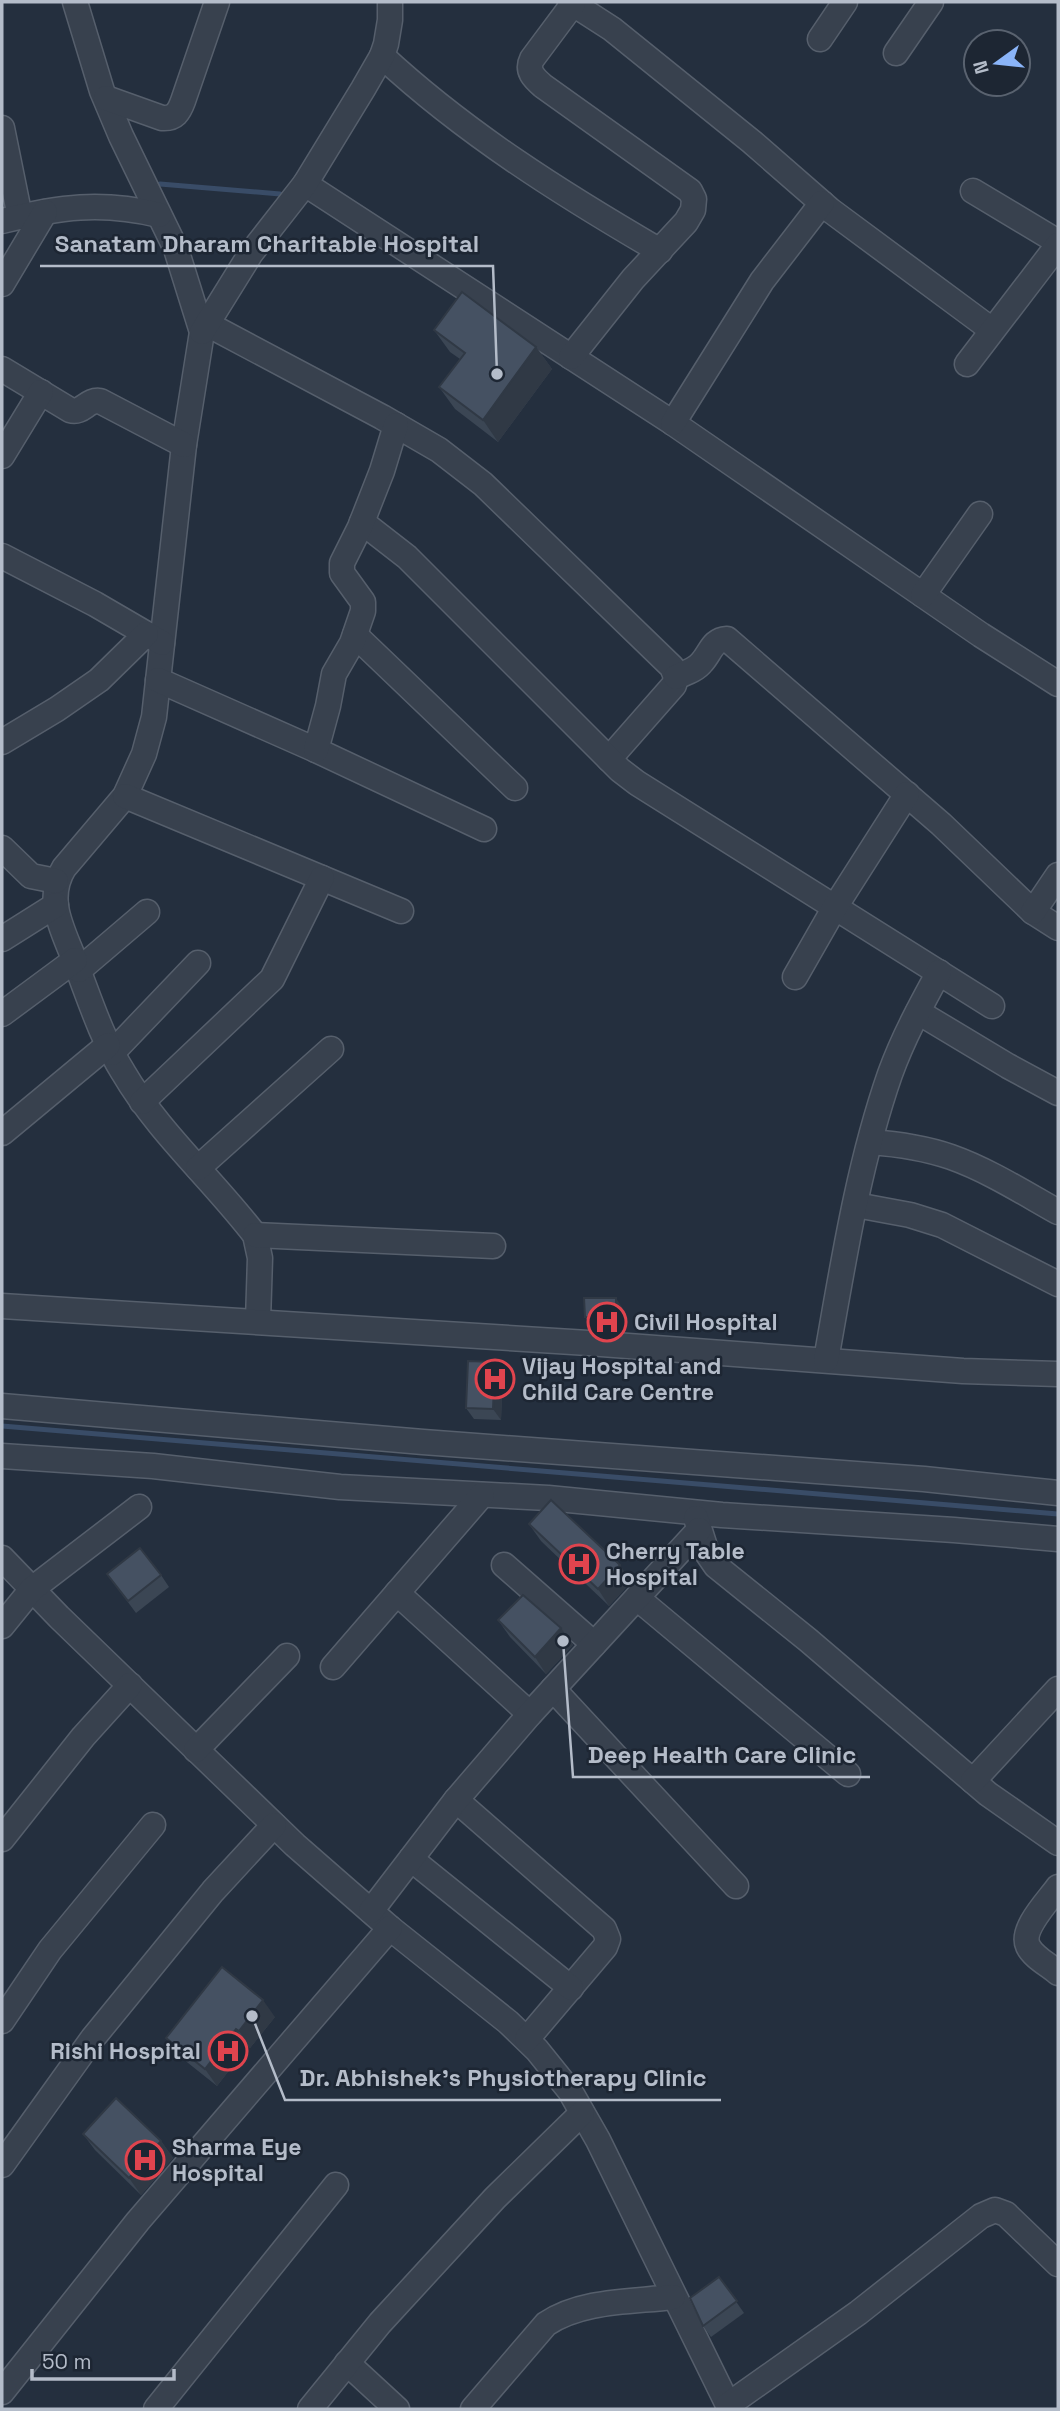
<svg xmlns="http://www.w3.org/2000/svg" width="1060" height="2411" viewBox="0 0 1060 2411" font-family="'Space Grotesk',sans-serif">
	<rect width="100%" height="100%" fill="#242f3e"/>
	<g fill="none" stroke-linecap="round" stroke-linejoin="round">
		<g stroke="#394c67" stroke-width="5">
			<polyline points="160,184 280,194"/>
			<polyline points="2,1426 1058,1514"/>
		</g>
		<defs>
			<g id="minor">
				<path d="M 75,2 L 102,91 L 121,136 L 176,249 L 202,332 L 184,445 L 154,717 L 144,754 L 125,796 L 64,868 C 45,899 62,928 74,959 C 89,997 101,1037 123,1072 C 158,1132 213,1180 255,1235 L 260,1258 L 258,1321"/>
				<polyline points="570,2 612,29 752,142 830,210 992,330"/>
				<polyline points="820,39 845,2"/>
				<polyline points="896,53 931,2"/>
				<path d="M 382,56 C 465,133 562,194 660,251"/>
				<path d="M 106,98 L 162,118 C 175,119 179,112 183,101 L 217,2"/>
				<polyline points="2,128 20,217"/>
				<polyline points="305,184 673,423 981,635 1058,684"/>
				<polyline points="973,191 1058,242"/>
				<path d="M 2,221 C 59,207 101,201 159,215"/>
				<polyline points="2,284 45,212"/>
				<polyline points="207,324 382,417 439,450 483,484 672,667 676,677 674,685 609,759"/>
				<polyline points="202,332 251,253 305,184 363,89 382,56 386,44 390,20 390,2"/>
				<path d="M 571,357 L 633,279 L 686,222 L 693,210 L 694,199 L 690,191 L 543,86 C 534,78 526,71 532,59 L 573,4"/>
				<polyline points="967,364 1058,245"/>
				<path d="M 2,369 L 70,410 C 83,414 87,399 100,401 L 184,445"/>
				<polyline points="673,423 762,281 822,203"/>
				<polyline points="2,456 41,392"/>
				<polyline points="362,522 407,557 620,770 637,783 992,1006"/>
				<polyline points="2,556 95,604 162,643"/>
				<polyline points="923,595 980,514"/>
				<polyline points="355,635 515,788"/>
				<path d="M 676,677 C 685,673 696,670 702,662 C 711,652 712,640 727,639 L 941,824 L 1033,912 L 1058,928"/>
				<polyline points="158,680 316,750 484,829"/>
				<polyline points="2,742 57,709 99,680 146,634"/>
				<polyline points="316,750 328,706 334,674 352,643 363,611 363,602 342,573 342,563 360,527 382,471 396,425"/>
				<polyline points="125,796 401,911"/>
				<polyline points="2,848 31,876 56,881"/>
				<polyline points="1033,912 1058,875"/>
				<polyline points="2,939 56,905"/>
				<polyline points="79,970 147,912"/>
				<polyline points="795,977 835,907 907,794"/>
				<polyline points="918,1012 1008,1066 1058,1093"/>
				<polyline points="2,1014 75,960"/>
				<polyline points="112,1053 198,963"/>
				<polyline points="142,1102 272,979 322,878"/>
				<polyline points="2,1133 108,1045"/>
				<path d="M 870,1142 C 898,1144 925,1148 951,1157 C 988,1170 1024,1193 1058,1212"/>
				<polyline points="198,1168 331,1049"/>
				<polyline points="856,1205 910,1215 942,1225 1058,1284"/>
				<polyline points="255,1235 493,1246"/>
				<polyline points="2,1306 588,1343 963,1371 1058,1374"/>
				<path d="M 826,1360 C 843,1264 858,1166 890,1074 C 903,1038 921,1005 939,972"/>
				<polyline points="2,1406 423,1442 924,1479 1058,1493"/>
				<polyline points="2,1456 153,1466 340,1487 548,1498 722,1515 954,1530 1058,1539"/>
				<polyline points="696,1518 707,1553 716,1566 808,1640 988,1794 1058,1843"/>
				<polyline points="2,1558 59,1617 295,1845 390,1928 508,2022 537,2050 570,2091 598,2140 730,2409"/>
				<polyline points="504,1565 594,1644"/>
				<polyline points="397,1593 530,1714"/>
				<polyline points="637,1598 848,1774"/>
				<polyline points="2,1626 32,1589 139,1507"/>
				<polyline points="333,1667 482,1495"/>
				<polyline points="553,1689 736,1886"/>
				<polyline points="196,1750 287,1656"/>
				<polyline points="973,1781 1058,1689"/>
				<polyline points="456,1800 604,1929 608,1939 605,1947 527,2039"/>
				<polyline points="2,1839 83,1737 130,1685"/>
				<polyline points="411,1859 571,1988"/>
				<path d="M 1058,1887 C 1049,1900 1020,1929 1028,1946 C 1033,1957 1049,1965 1058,1973"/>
				<polyline points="371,1911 456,1800 530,1714 699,1530"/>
				<polyline points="2,2021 50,1950 153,1825"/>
				<polyline points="2,2165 93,2038 213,1891 274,1825"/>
				<polyline points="347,2363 397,2409"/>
				<polyline points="2,2392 138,2221 390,1928"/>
				<polyline points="728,2405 858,2313 981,2216 995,2210 1006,2214 1058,2264"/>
				<polyline points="156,2409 336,2185"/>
				<polyline points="310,2409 380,2323 495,2198 582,2113"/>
				<path d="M 473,2409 L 546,2324 C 582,2300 631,2302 673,2297"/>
			</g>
		</defs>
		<use href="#minor" stroke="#565f6c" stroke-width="27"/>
		<use href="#minor" stroke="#38414e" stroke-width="24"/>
	</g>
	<g fill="#3b4654">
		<polygon points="434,330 536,347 552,369 498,442 455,409 439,387 460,359 450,352"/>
		<polygon points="623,1309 624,1331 593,1328 585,1317"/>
		<polygon points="495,1362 503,1373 501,1420 474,1419 466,1408"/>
		<polygon points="529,1524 631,1582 609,1606 541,1541"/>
		<polygon points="107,1574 161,1575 169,1587 136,1613"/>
		<polygon points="498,1620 561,1628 573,1645 546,1674 510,1637"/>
		<polygon points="275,2017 250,2048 248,2046 217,2086 178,2055 166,2038"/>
		<polygon points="83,2134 161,2141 173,2158 141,2195 95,2150"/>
		<polygon points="719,2277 744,2313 711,2337 703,2326"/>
	</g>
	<g fill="#303945">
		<polygon points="536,347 552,369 498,442 483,420"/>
		<polygon points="616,1298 623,1309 624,1331 616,1319"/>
		<polygon points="495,1362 503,1373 501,1420 493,1409"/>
		<polygon points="620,1565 631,1582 609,1606 598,1589"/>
		<polygon points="561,1628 573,1645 546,1674 535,1657"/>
		<polygon points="263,2000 275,2017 250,2048 239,2031"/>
		<polygon points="236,2029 248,2046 217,2086 205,2069"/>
		<polygon points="161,2141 173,2158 141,2195 129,2178"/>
	</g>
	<g fill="#455162" stroke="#303945" stroke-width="2">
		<polygon points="462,292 536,347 483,420 439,387 465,353 434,330"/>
		<polygon points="584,1298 616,1298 616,1319 585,1317"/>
		<polygon points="468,1361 495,1362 493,1409 466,1408"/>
		<polygon points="551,1500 620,1565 598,1589 529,1524"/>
		<polygon points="140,1548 161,1575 128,1601 107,1574"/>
		<polygon points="523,1595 561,1628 535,1657 498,1620"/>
		<polygon points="222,1967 263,2000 239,2031 236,2029 205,2069 166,2038"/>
		<polygon points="116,2098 161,2141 129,2178 83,2134"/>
		<polygon points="719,2277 737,2301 703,2326 690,2298"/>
	</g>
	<defs>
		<symbol id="hospital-ring" viewBox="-11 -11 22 22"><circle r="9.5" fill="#1d2633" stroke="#e0444e" stroke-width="1.5"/><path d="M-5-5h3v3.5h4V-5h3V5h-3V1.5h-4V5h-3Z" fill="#e0444e"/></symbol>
	</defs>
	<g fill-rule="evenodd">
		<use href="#hospital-ring" x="585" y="1300" width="44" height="44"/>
		<use href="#hospital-ring" x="473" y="1357" width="44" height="44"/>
		<use href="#hospital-ring" x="557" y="1542" width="44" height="44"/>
		<use href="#hospital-ring" x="206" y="2029" width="44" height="44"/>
		<use href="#hospital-ring" x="123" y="2138" width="44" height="44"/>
	</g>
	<g text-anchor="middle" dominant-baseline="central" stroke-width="5" stroke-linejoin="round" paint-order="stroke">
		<g font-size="23" font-weight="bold" fill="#b4bcc9" stroke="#1d2633" text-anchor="start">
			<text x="634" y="1322">Civil Hospital</text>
			<text x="522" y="1366">Vijay Hospital and<tspan x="522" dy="26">Child Care Centre</tspan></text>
			<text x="606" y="1551">Cherry Table<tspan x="606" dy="26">Hospital</tspan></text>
			<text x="201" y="2051" text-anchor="end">Rishi Hospital</text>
			<text x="172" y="2147">Sharma Eye<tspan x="172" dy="26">Hospital</tspan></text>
		</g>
	</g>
	<path fill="none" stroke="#b4bcc9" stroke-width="2.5" d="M497 374L493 266H40M563 1641L573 1777H870M252 2016L285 2100H721"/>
	<g fill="#b4bcc9" stroke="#1d2633" stroke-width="2.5">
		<circle cx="497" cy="374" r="7"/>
		<circle cx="563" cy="1641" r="7"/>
		<circle cx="252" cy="2016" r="7"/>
	</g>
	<g font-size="24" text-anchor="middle" font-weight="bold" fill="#b4bcc9" stroke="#1d2633" stroke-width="5" stroke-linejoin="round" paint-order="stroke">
		<text x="267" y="252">Sanatam Dharam Charitable Hospital</text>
		<text x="722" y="1763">Deep Health Care Clinic</text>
		<text x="503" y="2086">Dr. Abhishek's Physiotherapy Clinic</text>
	</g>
	<rect width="1060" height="2411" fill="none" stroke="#b4bcc9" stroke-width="7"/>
	<g transform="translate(997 63) rotate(255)"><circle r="33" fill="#1d2633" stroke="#59626f" stroke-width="2"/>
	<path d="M0-5L12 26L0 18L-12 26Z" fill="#8ab4f8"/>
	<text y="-10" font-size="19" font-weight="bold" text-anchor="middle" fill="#b4bcc9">N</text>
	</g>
	<path d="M32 2369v10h142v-10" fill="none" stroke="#b4bcc9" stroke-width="3.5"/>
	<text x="42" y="2369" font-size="21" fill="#b4bcc9" stroke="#1d2633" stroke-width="5" paint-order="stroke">50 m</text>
</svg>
